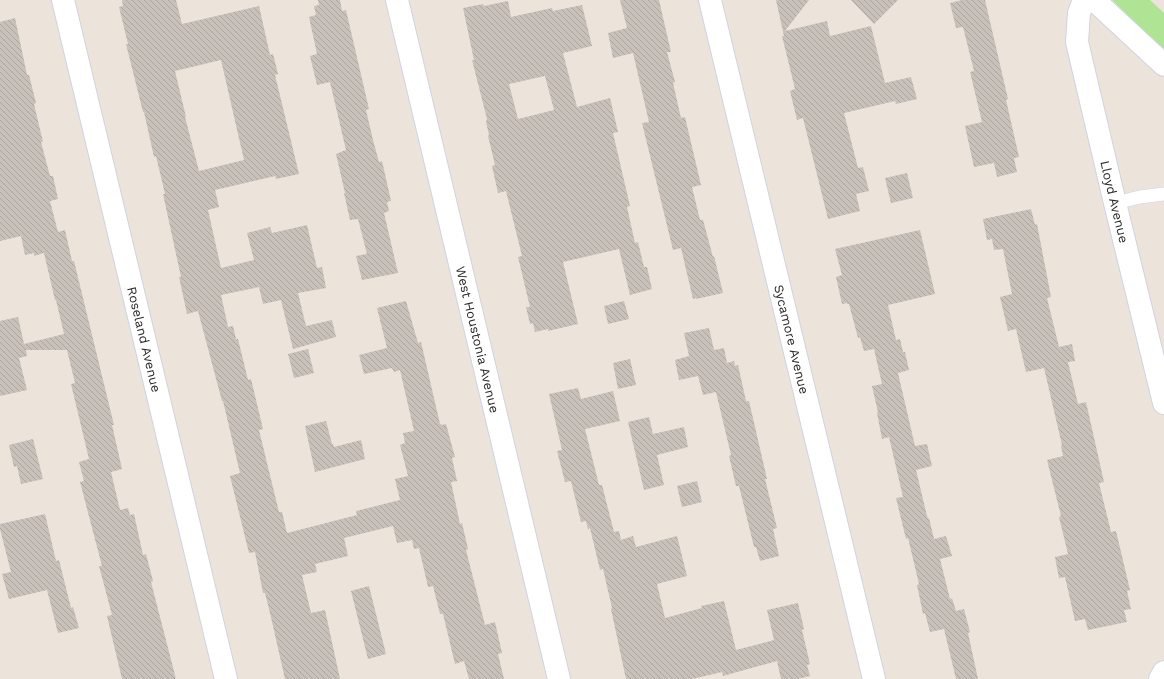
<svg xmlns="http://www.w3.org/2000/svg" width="1164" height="679" viewBox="0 0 1164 679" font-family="'Work Sans',sans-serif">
	<defs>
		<pattern id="building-back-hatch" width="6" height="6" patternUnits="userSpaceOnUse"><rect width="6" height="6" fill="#c7c1ba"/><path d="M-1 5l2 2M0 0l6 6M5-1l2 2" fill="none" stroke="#aba6a0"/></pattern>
	</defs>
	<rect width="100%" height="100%" fill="#ece4da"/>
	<polygon fill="#afe495" points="1112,0 1150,0 1164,13 1164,50"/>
	<g fill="url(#building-back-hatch)" fill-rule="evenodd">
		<path d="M 122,0 L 176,0 L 182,24 L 259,6 L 270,55 L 273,54 L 278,74 L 275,75 L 299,174 L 276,179 L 275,176 L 215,190 L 219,207 L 208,210 L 221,268 L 254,260 L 247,233 L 270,227 L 272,233 L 307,225 L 317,268 L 322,267 L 326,288 L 298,293 L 306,326 L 332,320 L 336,337 L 293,349 L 281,300 L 263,304 L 259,287 L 221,295 L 228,327 L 233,326 L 236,339 L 238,339 L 248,380 L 251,379 L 263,429 L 259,430 L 279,512 L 282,512 L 287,533 L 357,515 L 356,511 L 400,500 L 395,479 L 408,476 L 400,445 L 405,443 L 403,433 L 414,431 L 400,370 L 394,372 L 392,368 L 364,374 L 359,355 L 387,348 L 377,308 L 406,301 L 418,343 L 421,342 L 440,424 L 441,424 L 442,425 L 446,424 L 455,457 L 452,458 L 457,481 L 451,482 L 460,524 L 462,523 L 468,549 L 466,550 L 485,625 L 495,622 L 502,653 L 498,654 L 504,679 L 469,679 L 464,661 L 455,664 L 443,614 L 440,614 L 433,586 L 428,587 L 419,548 L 414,549 L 412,540 L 397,543 L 393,526 L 344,538 L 348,556 L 315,564 L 317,572 L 302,575 L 311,613 L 325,610 L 340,679 L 285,679 L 270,613 L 265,593 L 263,593 L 255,552 L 249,553 L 230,476 L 240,473 L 223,401 L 222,401 L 198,311 L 187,314 L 179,277 L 181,277 L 163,194 L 165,194 L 156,156 L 154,157 L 144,112 L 143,112 L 126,44 L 128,44 L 119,7 L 123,6 ZM 221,60 L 244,160 L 199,171 L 185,117 L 186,117 L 175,71 Z"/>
		<polygon points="318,0 340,0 342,11 346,10 369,109 366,110 373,140 379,162 382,161 391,201 387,202 389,211 384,213 398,273 362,280 356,256 367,254 358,219 350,220 344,193 345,193 336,154 346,150 330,82 317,85 310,56 317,54 309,17 316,15 314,6 319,5"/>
		<polygon points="620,0 659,0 671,52 667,52 675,82 673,83 681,118 685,117 701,185 692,187 700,220 703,220 713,257 714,256 723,293 696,299 696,298 693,299 681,248 673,250 642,123 649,122 633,53 613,58 608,33 627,28"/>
		<polygon points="776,0 809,0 785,31 827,21 830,36 871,26 885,83 911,77 917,99 896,104 895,101 844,113 858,168 863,167 869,191 856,194 860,211 828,219 803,118 797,120 790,91 795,89 782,36 784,36"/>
		<polygon points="851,0 898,0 874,24"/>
		<polygon points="962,0 985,0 1008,99 1006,100 1019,157 1014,158 1017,172 997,177 994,163 974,167 965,126 982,122 970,72 974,71 963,27 956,28 950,3"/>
		<path d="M 508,1 L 511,17 L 552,8 L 553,11 L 582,5 L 592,46 L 563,53 L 577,107 L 610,98 L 618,132 L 613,133 L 630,206 L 627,207 L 635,243 L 638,242 L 644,267 L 647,267 L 652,289 L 630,295 L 619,249 L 563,262 L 578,324 L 548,331 L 548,329 L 535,332 L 533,323 L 530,324 L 526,307 L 530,307 L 518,257 L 522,256 L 506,191 L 498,193 L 492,166 L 495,165 L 488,136 L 489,135 L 486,122 L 487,119 L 472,60 L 474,60 L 463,8 L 483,4 L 484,6 ZM 545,76 L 554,110 L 518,119 L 509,84 Z"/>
		<polygon points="15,18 27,75 29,75 36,103 34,104 43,142 41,142 50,176 53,176 58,199 50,201 58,232 65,230 72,261 74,261 114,425 112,425 122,469 111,472 120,510 128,508 130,515 134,514 143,555 146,554 153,581 151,582 176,679 122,679 107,616 112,615 99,566 102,566 80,482 84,481 79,462 89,459 71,384 75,383 67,350 26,350 27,356 19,358 27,390 0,396 0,321 18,317 24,344 64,334 56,300 55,300 44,253 34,256 34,253 25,255 21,236 0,241 0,22"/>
		<polygon points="907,173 913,198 891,203 885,178"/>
		<polygon points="1031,209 1035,225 1037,224 1051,297 1047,298 1059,347 1072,344 1075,361 1068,362 1078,404 1086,402 1104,482 1099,483 1111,532 1116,531 1130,590 1127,591 1131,609 1124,610 1127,622 1088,630 1085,619 1075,621 1065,577 1059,578 1055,557 1068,554 1059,517 1061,516 1047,460 1063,456 1061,446 1062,445 1044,368 1026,372 1016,329 1008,331 1000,297 1012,294 1003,249 994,250 992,239 987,240 983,219"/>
		<polygon points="920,230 935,294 888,305 896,340 900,339 903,352 905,352 909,370 898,373 915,446 927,444 932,466 916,470 926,512 928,519 929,518 934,539 946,536 952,556 940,559 950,599 952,598 956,611 964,609 970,632 968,633 978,679 956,679 944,629 930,632 925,613 923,614 917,585 919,584 908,538 906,539 896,498 903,497 889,437 882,439 877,413 878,412 872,386 882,384 874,349 864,351 860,337 858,338 849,304 847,304 847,303 842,304 836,277 842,275 835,249"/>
		<polygon points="624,301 629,319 608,324 604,306"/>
		<polygon points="709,328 714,350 724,348 727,363 734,361 735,366 738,365 746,401 749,401 767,479 765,479 777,528 773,529 779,556 760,561 756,547 754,547 739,486 736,486 729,456 731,455 716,392 703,395 698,376 679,380 675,360 689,356 684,333"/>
		<polygon points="308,349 314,373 294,378 288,354"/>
		<polygon points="630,359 636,385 618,389 613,363"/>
		<polygon points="578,388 581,399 613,391 620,421 585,429 599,485 602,485 614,532 619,531 621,540 633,536 636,547 677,536 687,576 657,584 665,618 702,608 701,606 724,601 736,650 774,640 767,610 798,603 804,629 802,630 810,664 807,665 810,676 798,679 781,679 777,661 723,676 722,672 692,679 626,679 611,609 612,608 603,569 600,570 590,528 588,529 586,521 581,522 571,481 565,482 557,451 562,450 549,394"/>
		<polygon points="649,417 653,434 684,427 688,447 657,455 664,485 644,490 628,422"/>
		<polygon points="326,421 332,444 333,444 334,447 361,440 365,459 315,472 305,426"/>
		<polygon points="33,439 43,479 21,484 17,466 14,467 9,445"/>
		<polygon points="697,481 702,502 682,507 677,486"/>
		<polygon points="45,514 56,561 59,560 71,608 73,607 79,628 58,633 47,590 9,599 2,574 11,572 0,529 0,524"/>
		<polygon points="369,586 386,654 368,659 351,591"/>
	</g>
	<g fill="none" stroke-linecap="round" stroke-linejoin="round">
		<defs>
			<polyline id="lane" points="1115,203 1140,197 1164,194"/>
			<g id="street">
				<path id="s1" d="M 63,0 L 226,679"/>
				<path id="s2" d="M 397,0 L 559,679"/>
				<path id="s3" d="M 710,0 L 874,679"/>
				<path id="s4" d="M 1084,0 L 1079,13 L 1077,42 L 1115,203 L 1164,403"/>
				<polyline points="1094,0 1164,65"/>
				<polyline points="1160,679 1164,672"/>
			</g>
		</defs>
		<use href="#lane" stroke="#cfd3e2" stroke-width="14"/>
		<use href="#street" stroke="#cfd3e2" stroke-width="24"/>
		<use href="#lane" stroke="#fff" stroke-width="13"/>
		<use href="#street" stroke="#fff" stroke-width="22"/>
	</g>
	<g text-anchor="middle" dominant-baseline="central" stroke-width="3" stroke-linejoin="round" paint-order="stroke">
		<g font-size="13" fill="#292929" stroke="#fff">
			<text stroke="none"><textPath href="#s4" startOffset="207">Lloyd Avenue</textPath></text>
			<text stroke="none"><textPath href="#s2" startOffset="349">West Houstonia Avenue</textPath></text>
			<text stroke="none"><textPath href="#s1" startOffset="349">Roseland Avenue</textPath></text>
			<text stroke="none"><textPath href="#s3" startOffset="349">Sycamore Avenue</textPath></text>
		</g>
	</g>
</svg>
